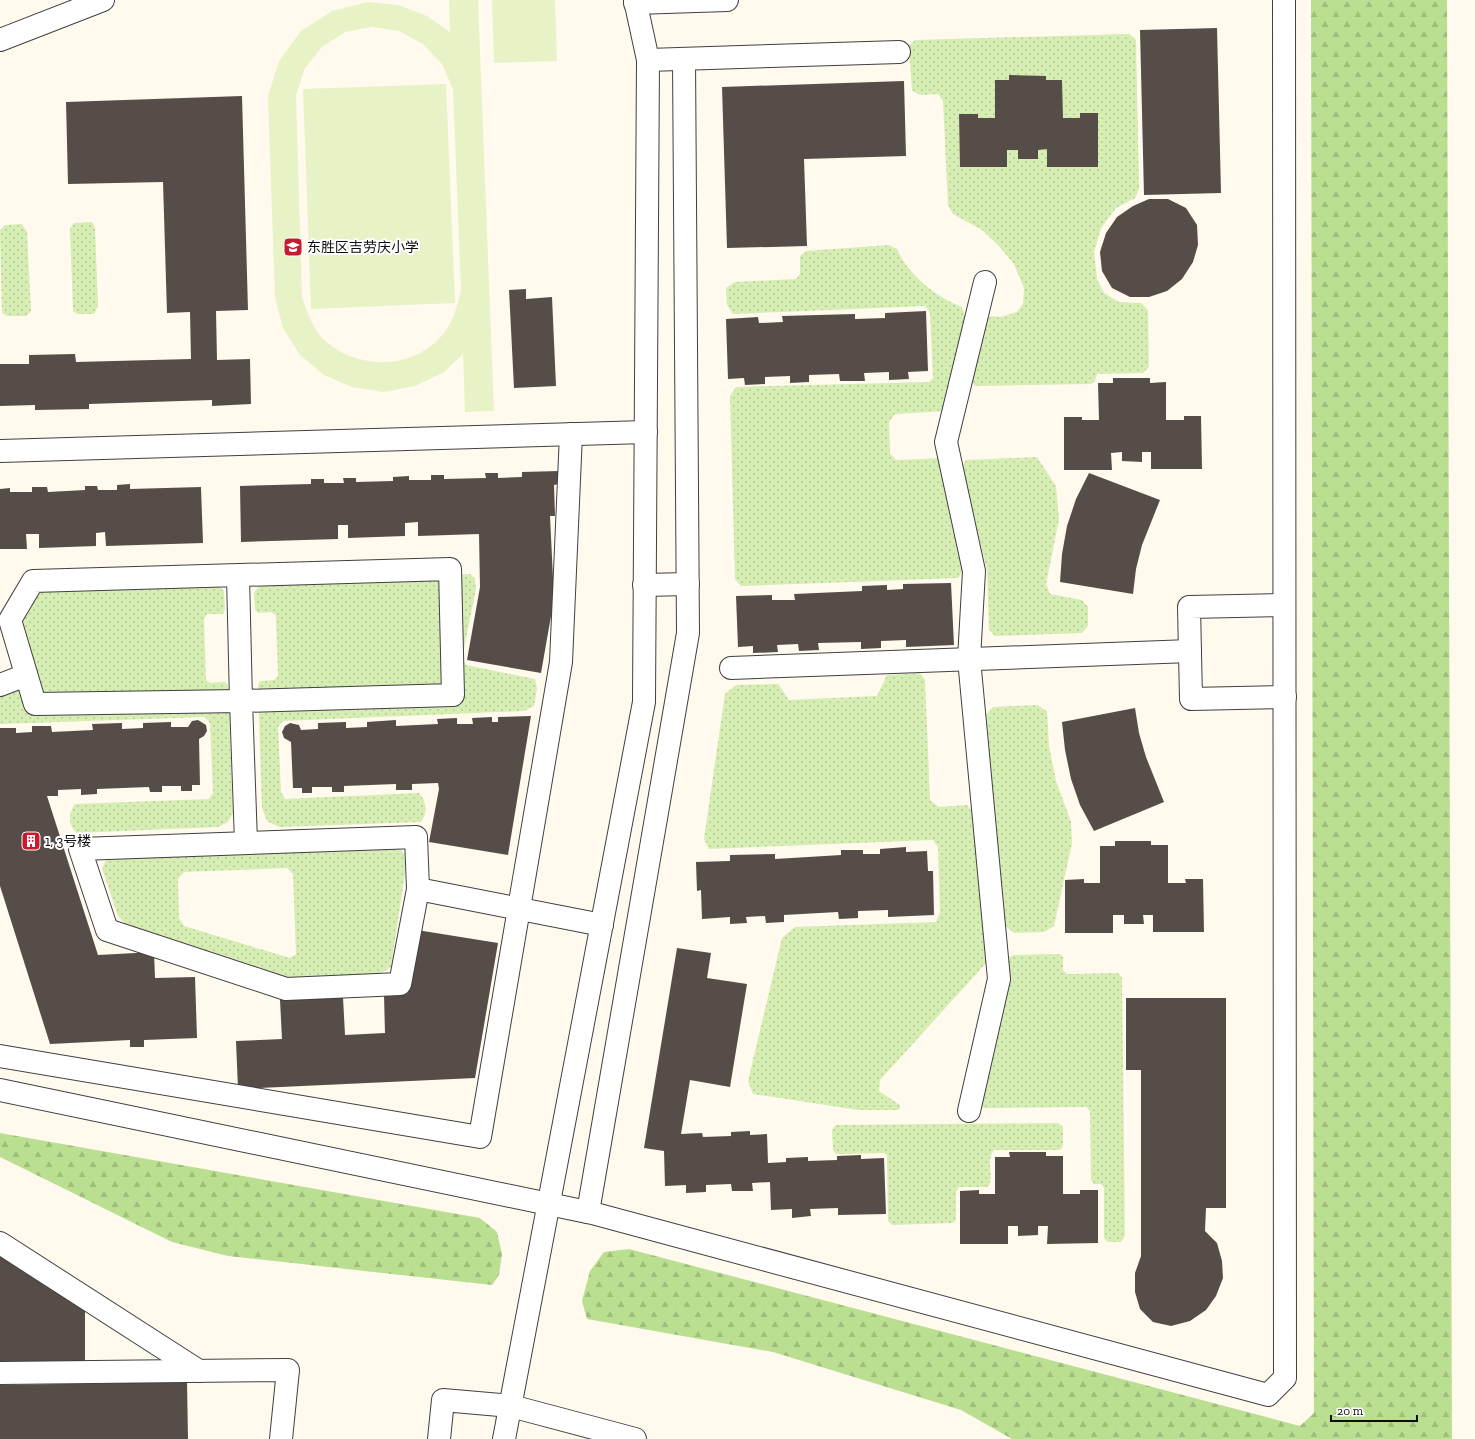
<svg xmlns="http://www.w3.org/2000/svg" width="1475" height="1439" viewBox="0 0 1475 1439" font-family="'Zilla Slab','Noto Sans SC',serif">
	<defs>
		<pattern id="grass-dots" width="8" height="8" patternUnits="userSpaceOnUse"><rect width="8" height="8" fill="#d6edb3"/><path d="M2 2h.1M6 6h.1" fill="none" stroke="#b6ca99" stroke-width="1.8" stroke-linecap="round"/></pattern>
		<pattern id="forest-firs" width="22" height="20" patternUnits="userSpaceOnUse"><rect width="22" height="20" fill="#badf91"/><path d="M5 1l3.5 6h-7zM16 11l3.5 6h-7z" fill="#9fbe7c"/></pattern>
	</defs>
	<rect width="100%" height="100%" fill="#fffaed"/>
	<g fill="url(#grass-dots)" fill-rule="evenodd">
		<polygon points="1129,34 1136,40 1139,189 1135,198 1116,208 1101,228 1094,252 1097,279 1104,293 1119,302 1141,303 1148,310 1149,367 1143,373 1097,374 1095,381 1091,384 975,386 971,379 982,321 992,316 1001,317 1017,312 1023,304 1024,288 1014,264 998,245 982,230 953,214 948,205 943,101 938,94 921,95 912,91 909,46 915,40"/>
		<polygon points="92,222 95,228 98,306 94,314 77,314 73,311 70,228 74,223"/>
		<polygon points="22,224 27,232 31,311 26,316 7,316 2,313 0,230 5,225"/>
		<path d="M 889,245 L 897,249 C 908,275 936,297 962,307 L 965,316 L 946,411 L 895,414 L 889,422 L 890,453 L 896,460 L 943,458 L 964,568 L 958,578 L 741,586 L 735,579 L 730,396 L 736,387 L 929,382 L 933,378 L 930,313 L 925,306 L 733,314 L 727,305 L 726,288 L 735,282 L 796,279 L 800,274 L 800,256 L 806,251 Z"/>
		<polygon points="1037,457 1056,486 1059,519 1046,584 1050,594 1082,600 1088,607 1088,626 1082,633 995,636 989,629 987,570 962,467 966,460"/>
		<path d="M 470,574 L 475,579 L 476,589 L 462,658 L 466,665 L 535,679 L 537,688 L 534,706 L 524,711 L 283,721 L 278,727 L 281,792 L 285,799 L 419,793 C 427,803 428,811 421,822 L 279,827 L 267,821 L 262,808 L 258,685 L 260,681 L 274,680 L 278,676 L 276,616 L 272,612 L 258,613 L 255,609 L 254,592 L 263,583 Z"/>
		<path d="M 215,582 L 224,591 L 225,609 L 223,614 L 207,614 L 204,619 L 206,680 L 210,683 L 225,682 L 228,685 L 233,813 L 228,822 L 218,827 L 76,833 C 68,823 68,814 75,804 L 209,799 L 213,793 L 210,723 L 205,717 L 0,724 L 0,695 L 35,682 L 21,622 L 35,592 L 44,588 Z"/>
		<polygon points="920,673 925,680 930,800 939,807 967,805 974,814 988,961 880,1080 879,1091 900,1105 900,1108 898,1110 858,1110 753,1094 748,1081 782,938 795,927 936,922 940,913 938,847 933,840 709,849 704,839 725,694 736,685 778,684 789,700 877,696 887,675"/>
		<polygon points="1037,705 1047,711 1049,746 1056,781 1071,822 1072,843 1054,926 1044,932 1014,933 1003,924 985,716 993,707"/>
		<path d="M 398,847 L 405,854 L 405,873 L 391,967 L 378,975 L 285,978 L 129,928 L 118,916 L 102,868 L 108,857 ZM 287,868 L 293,874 L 296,954 L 290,958 L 184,926 L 179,918 L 178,879 L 184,872 Z"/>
		<polygon points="1060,954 1063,957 1063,970 1067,974 1118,973 1122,978 1125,1236 1121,1242 1108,1242 1104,1238 1104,1188 1101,1184 1094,1184 1091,1180 1090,1111 1086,1107 983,1108 979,1101 1008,980 1008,958 1013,955"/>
		<path d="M 1058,1123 L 1063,1127 L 1063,1146 L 1060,1150 L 994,1150 C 985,1161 995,1177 988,1187 L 959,1187 L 956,1192 L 956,1220 L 953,1223 L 892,1225 L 888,1221 L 887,1156 L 884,1153 L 836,1154 L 833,1150 L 832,1130 L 836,1125 Z"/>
	</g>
	<g fill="url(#forest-firs)">
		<polygon points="1311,0 1447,0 1452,1439 1012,1439 961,1410 773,1352 587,1319 582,1301 590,1271 604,1252 629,1249 1300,1426 1314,1413"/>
		<polygon points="0,1133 480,1218 497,1232 502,1254 499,1275 492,1285 228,1256 172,1242 0,1157"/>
	</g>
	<g fill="#e7f3c6" fill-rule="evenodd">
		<path d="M 449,0 L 478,0 L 494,411 L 465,412 L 463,354 L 444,372 L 415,386 L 384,392 L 352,387 L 324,375 L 300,355 L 283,328 L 275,298 L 268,96 L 279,61 L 301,31 L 332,11 L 368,2 L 398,5 L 427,16 L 450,32 ZM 372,27 L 399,31 L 423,44 L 442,64 L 453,89 L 461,290 C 457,306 454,320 444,333 C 414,371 356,371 322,338 C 312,327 307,311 302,297 L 296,95 L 305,68 L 322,47 L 345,32 Z"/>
		<polygon points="492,0 555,0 557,61 494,63"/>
		<polygon points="446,84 455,303 311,309 303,89"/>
	</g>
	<g fill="#574d48">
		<polygon points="1217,28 1221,193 1144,195 1140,30"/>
		<polygon points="1009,75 1046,76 1046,80 1062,80 1063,118 1080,118 1080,113 1098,113 1098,167 1047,167 1047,149 1038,150 1038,159 1018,159 1018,150 1007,150 1007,167 960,167 959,114 978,114 978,118 995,118 995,80 1009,80"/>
		<polygon points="904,81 906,156 804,159 807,246 727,248 722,87"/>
		<polygon points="242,96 248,310 216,311 217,360 250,359 251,404 212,406 212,400 89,404 89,409 35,410 35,405 0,406 0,364 29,364 29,355 75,354 76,362 191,359 190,312 167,313 163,182 68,184 66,102"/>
		<polygon points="1149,199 1168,199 1186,208 1197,225 1198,245 1193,262 1182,279 1167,291 1149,297 1130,297 1112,288 1102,271 1100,252 1106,233 1117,217 1133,206"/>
		<polygon points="526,289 526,299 552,297 556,386 514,388 509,290"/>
		<polygon points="926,311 928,371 908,372 909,379 889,380 889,372 864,373 865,381 840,381 839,374 809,375 809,382 790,383 790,376 765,377 765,384 745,385 744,378 728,379 726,319 758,317 759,323 783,322 782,316 855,314 855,319 885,318 885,313"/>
		<polygon points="1113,378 1150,378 1150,383 1166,382 1166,420 1184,420 1184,416 1201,416 1202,469 1151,469 1151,452 1142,452 1142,462 1122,461 1122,452 1111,453 1112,470 1064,470 1064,417 1082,417 1082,420 1099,420 1098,383 1113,383"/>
		<polygon points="559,471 559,484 554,485 555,516 550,516 554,599 541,673 467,660 480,587 479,534 418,536 418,522 405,523 405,536 348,538 348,525 338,525 338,539 241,542 240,486 311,484 311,479 324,479 324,483 344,483 343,478 356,478 356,482 393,481 393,477 409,476 409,480 431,480 431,475 444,475 444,479 486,478 485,473 498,473 498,478 522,477 522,472"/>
		<polygon points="1089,473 1160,500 1142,545 1136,569 1133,594 1060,582 1062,554 1067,526 1076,499"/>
		<polygon points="130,484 130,489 201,487 203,543 106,546 105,532 96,533 96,546 39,548 39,534 26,534 27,549 0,549 0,489 10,488 10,492 32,492 32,487 47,487 48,492 85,490 85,486 97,486 98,490 117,490 117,485"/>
		<polygon points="951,583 954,645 906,647 906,640 881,641 881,648 861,649 861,642 818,643 819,650 799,651 798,644 777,645 778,652 753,653 753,646 738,647 736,596 772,595 772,600 795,600 794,594 862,591 862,586 887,585 887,590 903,589 903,584"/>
		<polygon points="1135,708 1139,733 1146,757 1164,802 1094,831 1080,805 1071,779 1065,750 1062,722"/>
		<polygon points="531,716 508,855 429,842 439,789 438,783 412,784 412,790 396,790 396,784 344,786 344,792 332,792 332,787 312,787 312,793 302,793 302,788 293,788 291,742 284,738 282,732 285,726 290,723 299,725 301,730 318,729 318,723 346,722 346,728 367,727 367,722 396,720 396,726 438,724 437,719 457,718 457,724 473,724 472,718 492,717 492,722 498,722 498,717"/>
		<polygon points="198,720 206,725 207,731 204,736 199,739 200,785 192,785 192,791 181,791 181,786 162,786 162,792 150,792 149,787 97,789 97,794 81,795 81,789 58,790 58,796 47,796 98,955 154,952 155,978 195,977 197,1038 144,1040 144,1047 130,1047 130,1040 50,1044 0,886 0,728 16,728 16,733 32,732 32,726 51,726 52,732 93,730 92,724 122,723 122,729 143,728 143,723 171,722 171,727 188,727 192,721"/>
		<polygon points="1115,841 1151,841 1151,845 1168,845 1168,883 1186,883 1185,879 1203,879 1204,932 1153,932 1153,915 1143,915 1144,924 1124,924 1124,915 1113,915 1113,933 1065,933 1065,880 1084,879 1084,883 1100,883 1100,846 1115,846"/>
		<polygon points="906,847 906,852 927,851 928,871 933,871 934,915 888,917 888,910 858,911 858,918 839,919 838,912 784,915 784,922 766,923 765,916 746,917 747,923 730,924 730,917 702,919 701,890 697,891 696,862 730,861 730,855 775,854 775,859 841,855 841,850 863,850 863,854 880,854 880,849"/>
		<polygon points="417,930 498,943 475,1078 238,1089 236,1041 282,1039 280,1000 343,997 345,1035 385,1033 384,995 407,994"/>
		<polygon points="677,948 711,953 707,978 747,984 730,1087 690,1080 681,1134 702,1133 703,1137 731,1136 731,1132 750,1131 750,1135 767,1134 768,1163 786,1162 786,1158 808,1157 808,1161 837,1160 837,1156 861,1155 861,1159 884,1158 886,1214 838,1215 838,1208 810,1209 811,1216 792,1218 792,1209 771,1210 770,1182 752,1183 753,1191 732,1191 731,1184 706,1185 706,1192 686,1193 686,1185 665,1186 664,1151 644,1148"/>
		<polygon points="1126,998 1226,998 1226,1208 1206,1208 1205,1231 1217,1243 1222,1261 1223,1278 1216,1296 1206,1310 1190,1321 1171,1326 1153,1322 1140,1309 1135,1292 1135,1273 1141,1256 1141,1070 1126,1070"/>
		<polygon points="1009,1152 1046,1152 1046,1156 1063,1156 1063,1194 1080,1194 1080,1190 1098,1190 1098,1243 1047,1244 1048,1226 1038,1226 1038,1235 1018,1236 1018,1226 1008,1226 1008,1244 960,1244 960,1191 979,1190 979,1194 995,1194 995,1157 1010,1157"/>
		<polygon points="0,1255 85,1306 85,1361 0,1362"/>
		<polygon points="187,1382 188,1439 0,1439 0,1385"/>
	</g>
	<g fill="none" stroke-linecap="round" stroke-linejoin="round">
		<defs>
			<g id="minor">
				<polyline points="635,3 727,0"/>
				<polyline points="0,40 103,0"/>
				<polyline points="648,60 899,52"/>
				<polyline points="0,451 646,432"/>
				<polyline points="238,576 241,701 35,704 10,620 33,581 450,569 453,695 241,701 246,842"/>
				<polyline points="644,585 688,584"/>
				<polyline points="1284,605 1189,607 1191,699 1285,697"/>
				<polyline points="731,668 1190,651"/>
				<polyline points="0,685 26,675"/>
				<polyline points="418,889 400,984 286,989 107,930 80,849 416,837 418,889 602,925"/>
				<polyline points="0,1056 480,1137 561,662 571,434"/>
				<polyline points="0,1090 592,1213 1268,1395 1285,1378 1284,0"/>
				<polyline points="969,1111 999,979 969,659 974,571 946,442 985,282"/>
				<polyline points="588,1212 688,633 684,59"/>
				<polyline points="0,1243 199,1371"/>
				<polyline points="0,1373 288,1370 281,1439"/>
				<polyline points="439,1439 443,1400 511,1406 635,1439"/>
				<polyline points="504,1439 644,702 648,60 635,0"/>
			</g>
		</defs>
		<use href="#minor" stroke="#404040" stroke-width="24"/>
		<use href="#minor" stroke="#fff" stroke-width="22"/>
	</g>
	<defs>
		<symbol id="school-square" viewBox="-11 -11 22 22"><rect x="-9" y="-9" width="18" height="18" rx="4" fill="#ca182f" stroke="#fff"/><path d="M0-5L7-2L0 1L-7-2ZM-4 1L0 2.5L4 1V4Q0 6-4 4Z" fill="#fff"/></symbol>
		<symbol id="building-square" viewBox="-11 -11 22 22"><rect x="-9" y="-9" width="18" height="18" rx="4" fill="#ca182f" stroke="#fff"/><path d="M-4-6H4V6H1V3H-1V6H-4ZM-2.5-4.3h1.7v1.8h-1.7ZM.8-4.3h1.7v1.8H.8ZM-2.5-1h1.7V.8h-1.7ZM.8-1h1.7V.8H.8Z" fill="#fff"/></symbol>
	</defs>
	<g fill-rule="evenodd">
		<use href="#school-square" x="282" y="236" width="22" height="22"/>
		<use href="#building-square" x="20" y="830" width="22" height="22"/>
	</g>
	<g text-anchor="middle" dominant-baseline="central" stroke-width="4" stroke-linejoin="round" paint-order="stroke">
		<g font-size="14" fill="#0d0d0d" stroke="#fff" text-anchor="start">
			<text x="307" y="247">东胜区吉劳庆小学</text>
			<text x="45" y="841">1, 3号楼</text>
		</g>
	</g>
	<path d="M1331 1415v6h86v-6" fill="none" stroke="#0d0d0d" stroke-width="2"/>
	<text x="1337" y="1415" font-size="12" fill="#0d0d0d" stroke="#ffffff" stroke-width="3" paint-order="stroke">20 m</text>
</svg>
